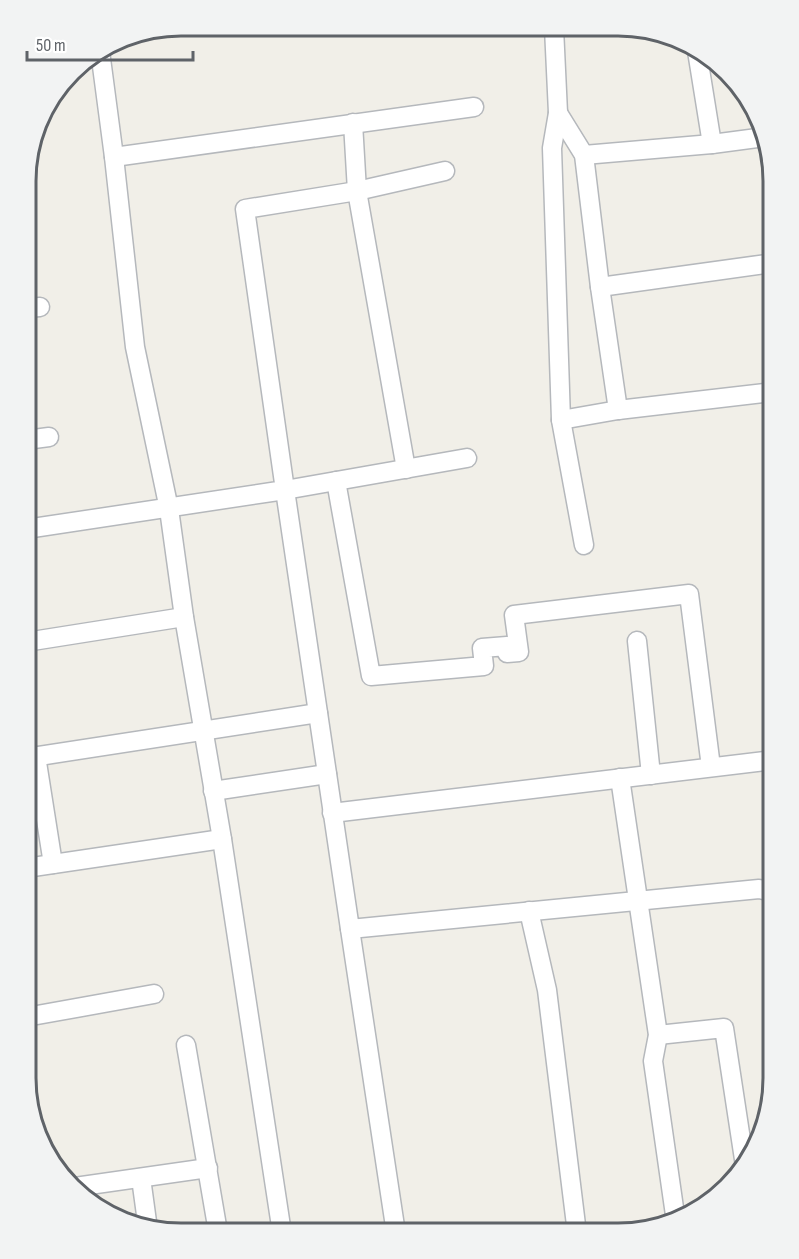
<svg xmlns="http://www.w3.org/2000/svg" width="799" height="1259" viewBox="0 0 799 1259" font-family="'Sofia Sans Condensed',sans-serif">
	<rect width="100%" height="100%" fill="#f1efe8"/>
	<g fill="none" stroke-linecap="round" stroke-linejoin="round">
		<defs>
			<g id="street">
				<polyline points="554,28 558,113 552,148 561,420 584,545"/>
				<polyline points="100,51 114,157 135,347 169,509 184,617 222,839 282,1233"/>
				<polyline points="697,51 712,144"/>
				<polyline points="558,113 584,155 600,287 618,410"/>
				<polyline points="353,123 357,191 406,469"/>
				<polyline points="584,155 712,144 765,137"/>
				<polyline points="114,157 474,107"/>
				<polyline points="600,287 773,263"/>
				<polyline points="27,308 40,307"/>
				<polyline points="561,420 618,410 773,392"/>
				<polyline points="26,440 49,437"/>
				<polyline points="467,458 285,490 350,929 759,889 773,892"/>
				<polyline points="336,481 371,676 484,666 482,648 507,646 507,653 519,652 514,615 689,594 711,767"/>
				<polyline points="26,529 285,490 245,209 357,191 445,171"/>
				<polyline points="637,641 651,775"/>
				<polyline points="26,642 184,617"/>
				<polyline points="36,756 53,864"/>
				<polyline points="26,758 318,713"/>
				<polyline points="620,778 658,1035 653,1061 676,1222"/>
				<polyline points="213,791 327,774"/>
				<polyline points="332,813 773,760"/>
				<polyline points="26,868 222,839"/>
				<polyline points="529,911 547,990 577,1233"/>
				<polyline points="350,929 396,1233"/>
				<polyline points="26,1017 154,994"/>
				<polyline points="658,1035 724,1028 745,1166"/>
				<polyline points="186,1045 218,1232"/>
				<polyline points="75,1187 208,1168"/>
				<polyline points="139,1223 147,1222 141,1178"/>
			</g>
		</defs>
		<use href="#street" stroke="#b5b8bc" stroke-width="21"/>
		<use href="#street" stroke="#fff" stroke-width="18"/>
	</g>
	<path d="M0 0H799V1259H0ZM181 36H618A145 145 0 0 1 763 181V1078A145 145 0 0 1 618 1223H181A145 145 0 0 1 36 1078V181A145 145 0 0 1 181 36Z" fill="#f2f3f3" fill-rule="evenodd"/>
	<path fill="none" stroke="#5f6368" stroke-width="3" d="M181 36H618A145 145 0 0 1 763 181V1078A145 145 0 0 1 618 1223H181A145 145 0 0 1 36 1078V181A145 145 0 0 1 181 36Z"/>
	<path d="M27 51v9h166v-9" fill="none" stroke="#5f6368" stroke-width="3"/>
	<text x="36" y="51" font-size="18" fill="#5f6368" stroke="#ffffff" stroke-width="4.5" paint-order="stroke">50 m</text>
</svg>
